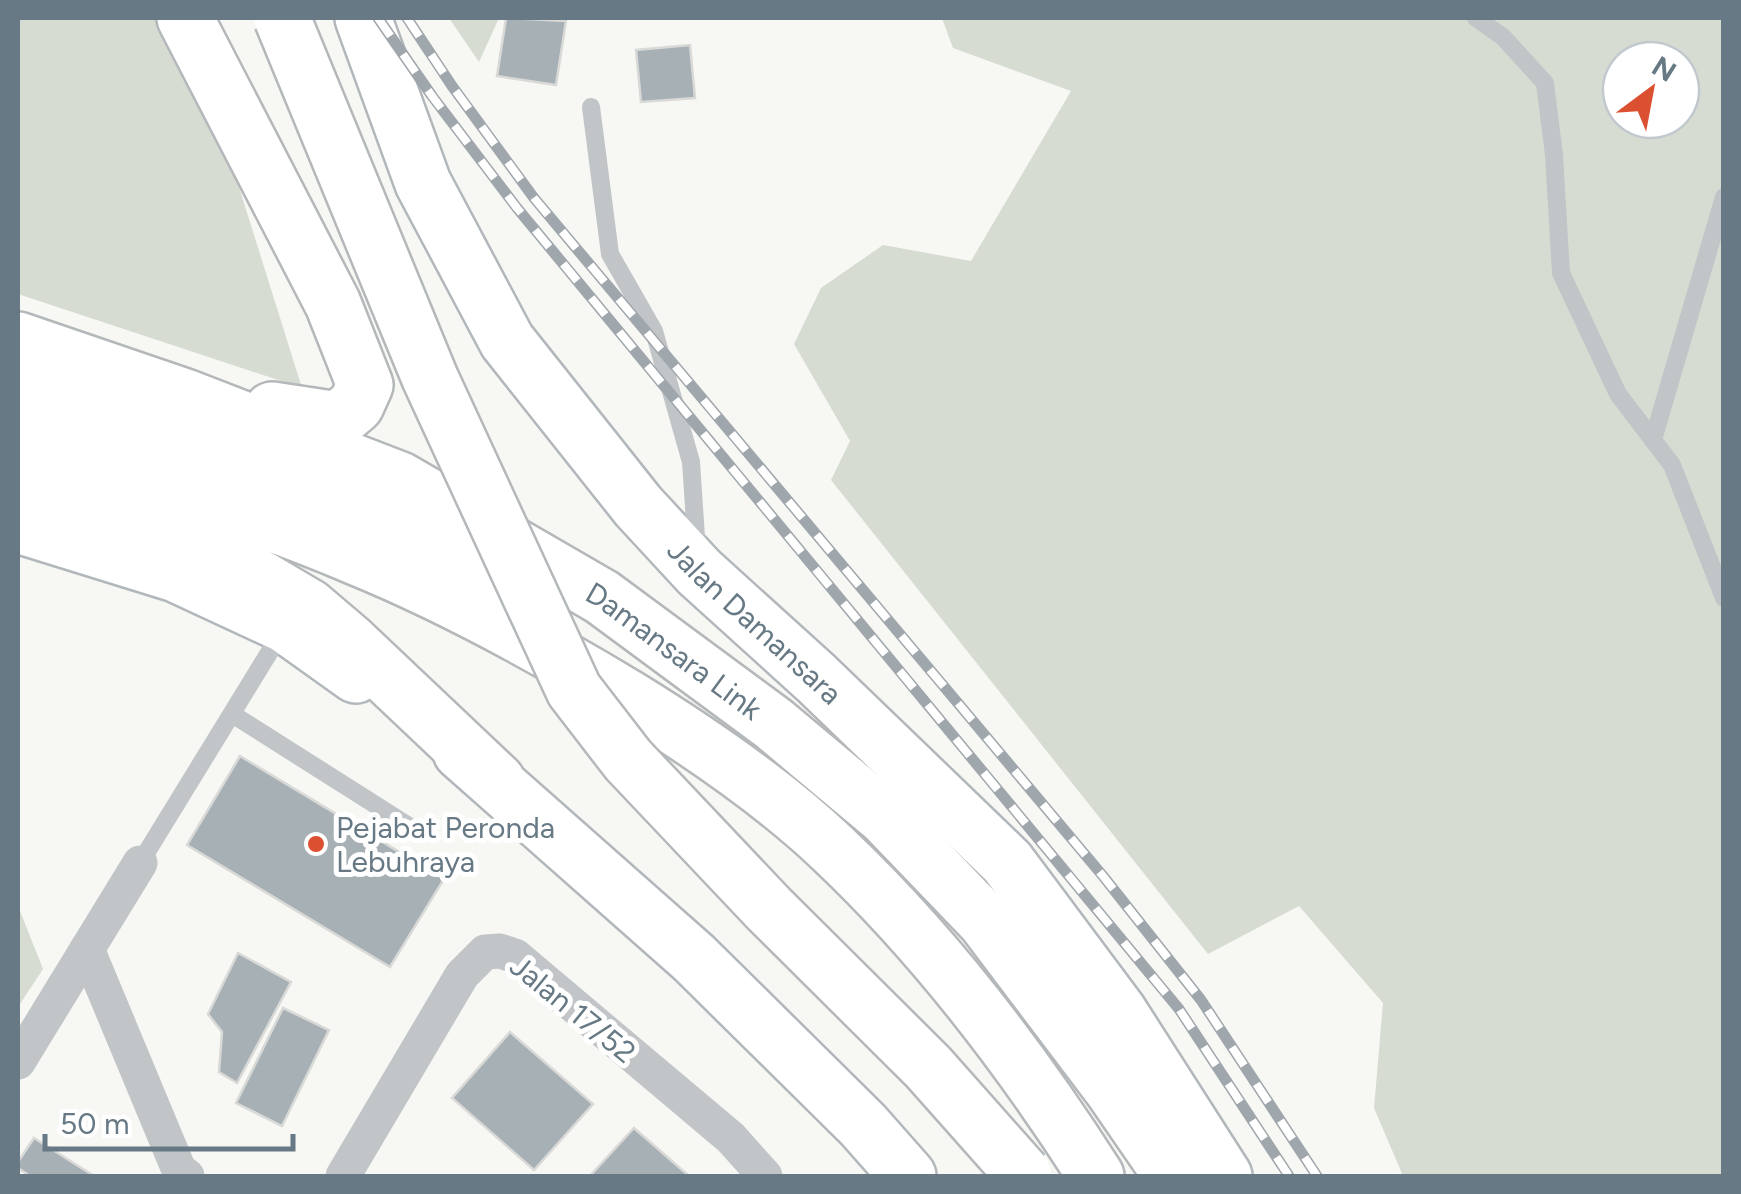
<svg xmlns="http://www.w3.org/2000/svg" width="1741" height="1194" viewBox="0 0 1741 1194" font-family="Figtree,sans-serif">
	<rect width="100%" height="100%" fill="#f7f7f4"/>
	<g fill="#d7dcd3" fill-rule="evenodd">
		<polygon points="18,18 186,18 302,388 18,294"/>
		<polygon points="449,18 499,18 479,62"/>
		<path d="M 942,18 L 1723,18 L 1723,1176 L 1403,1176 L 1374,1108 L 1383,1003 L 1299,906 L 1208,954 L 831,480 L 850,441 L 794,344 L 821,288 L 883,245 L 971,261 L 1071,91 L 953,48 ZM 1621,60 L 1681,60 L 1681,120 L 1621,120 Z"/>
		<polygon points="18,906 43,969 18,1007"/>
	</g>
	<g fill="#a7b0b5" stroke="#d9d9d7" stroke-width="2.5">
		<polygon points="506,18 566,21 556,85 497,76"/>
		<polygon points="690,45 695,98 641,102 636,50"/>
		<polygon points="240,756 444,879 390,967 187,845"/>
		<polygon points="238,953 291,982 237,1083 219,1072 222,1032 208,1014"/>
		<polygon points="283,1008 329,1030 282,1126 236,1103"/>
		<polygon points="510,1032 593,1104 534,1170 452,1098"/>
		<polygon points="634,1128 689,1176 590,1176"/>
		<polygon points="34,1138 94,1176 30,1176 18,1168 18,1162"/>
	</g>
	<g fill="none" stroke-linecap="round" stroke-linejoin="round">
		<defs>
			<g id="primary">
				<path id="s1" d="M 363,18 L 423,183 L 507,341 L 638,506 L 699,572 L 816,678 L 1007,862 L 1119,1012 L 1224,1176"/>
				<polyline points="18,525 176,574 286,625 356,675"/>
				<polyline points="461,752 694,958 863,1125 908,1176"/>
			</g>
			<g id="highway">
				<polyline points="185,18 333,304 365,385 356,405 338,420 272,410"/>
				<path id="s2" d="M 18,340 L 185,397 L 400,480 L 602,597 L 774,724 L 885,817 L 985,921 L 1112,1089 L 1172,1176"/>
				<polyline points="18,390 172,440 364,512 533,596"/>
				<path d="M 18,440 C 130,475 245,510 354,556 C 450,595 541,645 630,699 C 698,741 772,791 831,847 C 934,944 1020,1057 1096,1176"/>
				<polyline points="18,489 127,520 221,555 309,607 349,641 497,781"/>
			</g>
		</defs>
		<use href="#primary" stroke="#b2b7bb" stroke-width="60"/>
		<use href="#highway" stroke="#b4b8bb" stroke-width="60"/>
		<g stroke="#c1c5c8" stroke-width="18">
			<polyline points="1476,18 1503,37 1545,83 1554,155 1561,273 1618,394 1672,465 1724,598"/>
			<polyline points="591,107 610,254 654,331 691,462 697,552"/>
			<polyline points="1653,440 1724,197"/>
			<polyline points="232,714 412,828"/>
			<polyline points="140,863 283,630"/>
		</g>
		<g stroke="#c1c5c8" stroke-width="35">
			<polyline points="87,949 179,1170 187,1176"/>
			<polyline points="18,1062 140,863"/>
			<polyline points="343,1176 462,975 485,952 500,951 515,956 731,1138 765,1176"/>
		</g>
		<use href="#primary" stroke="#fff" stroke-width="55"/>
		<use href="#highway" stroke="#fff" stroke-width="55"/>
		<defs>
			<g id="rail">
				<polyline points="378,18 432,96 517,208 1179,1009 1289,1176"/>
				<polyline points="407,18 452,86 534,198 1103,876 1201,1000 1317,1176"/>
			</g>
		</defs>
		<use href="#rail" stroke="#a0a7ac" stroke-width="11"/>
		<use href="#rail" stroke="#fff" stroke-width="8" stroke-dasharray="22" stroke-linecap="butt"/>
		<defs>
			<polyline id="highway-bridge" points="282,18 430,378 574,690 628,760 769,909 928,1067 1023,1174"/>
		</defs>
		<use href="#highway-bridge" stroke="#b4b8bb" stroke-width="60" stroke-linecap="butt"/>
		<use href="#highway-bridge" stroke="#fff" stroke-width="55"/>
	</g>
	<circle fill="#db5030" stroke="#fff" stroke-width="4" cx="316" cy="844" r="10"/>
	<g text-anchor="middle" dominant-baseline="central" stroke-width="10" stroke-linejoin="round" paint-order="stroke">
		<g font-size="30" fill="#677984" stroke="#fff">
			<text stroke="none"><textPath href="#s1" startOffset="730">Jalan Damansara</textPath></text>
			<text stroke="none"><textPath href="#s2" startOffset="730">Damansara Link</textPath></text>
			<text transform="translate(573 1009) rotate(39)">Jalan 17/52</text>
		</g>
		<g font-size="30" fill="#677984" stroke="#fff" text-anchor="start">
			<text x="336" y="827">Pejabat Peronda<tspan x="336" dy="34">Lebuhraya</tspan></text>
		</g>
	</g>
	<rect width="1741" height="1194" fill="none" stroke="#677984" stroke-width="40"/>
	<g transform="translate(1651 90) rotate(32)"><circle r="48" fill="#ffffff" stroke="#c2c9ce" stroke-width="2.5"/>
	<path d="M0-8L18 38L0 25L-18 38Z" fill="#db5030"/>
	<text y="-15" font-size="28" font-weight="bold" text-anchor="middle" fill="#677984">N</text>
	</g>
	<path d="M45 1134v15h248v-15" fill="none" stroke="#677984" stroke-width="5"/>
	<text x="60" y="1134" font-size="30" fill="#677984" stroke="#ffffff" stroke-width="8" paint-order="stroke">50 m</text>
</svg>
